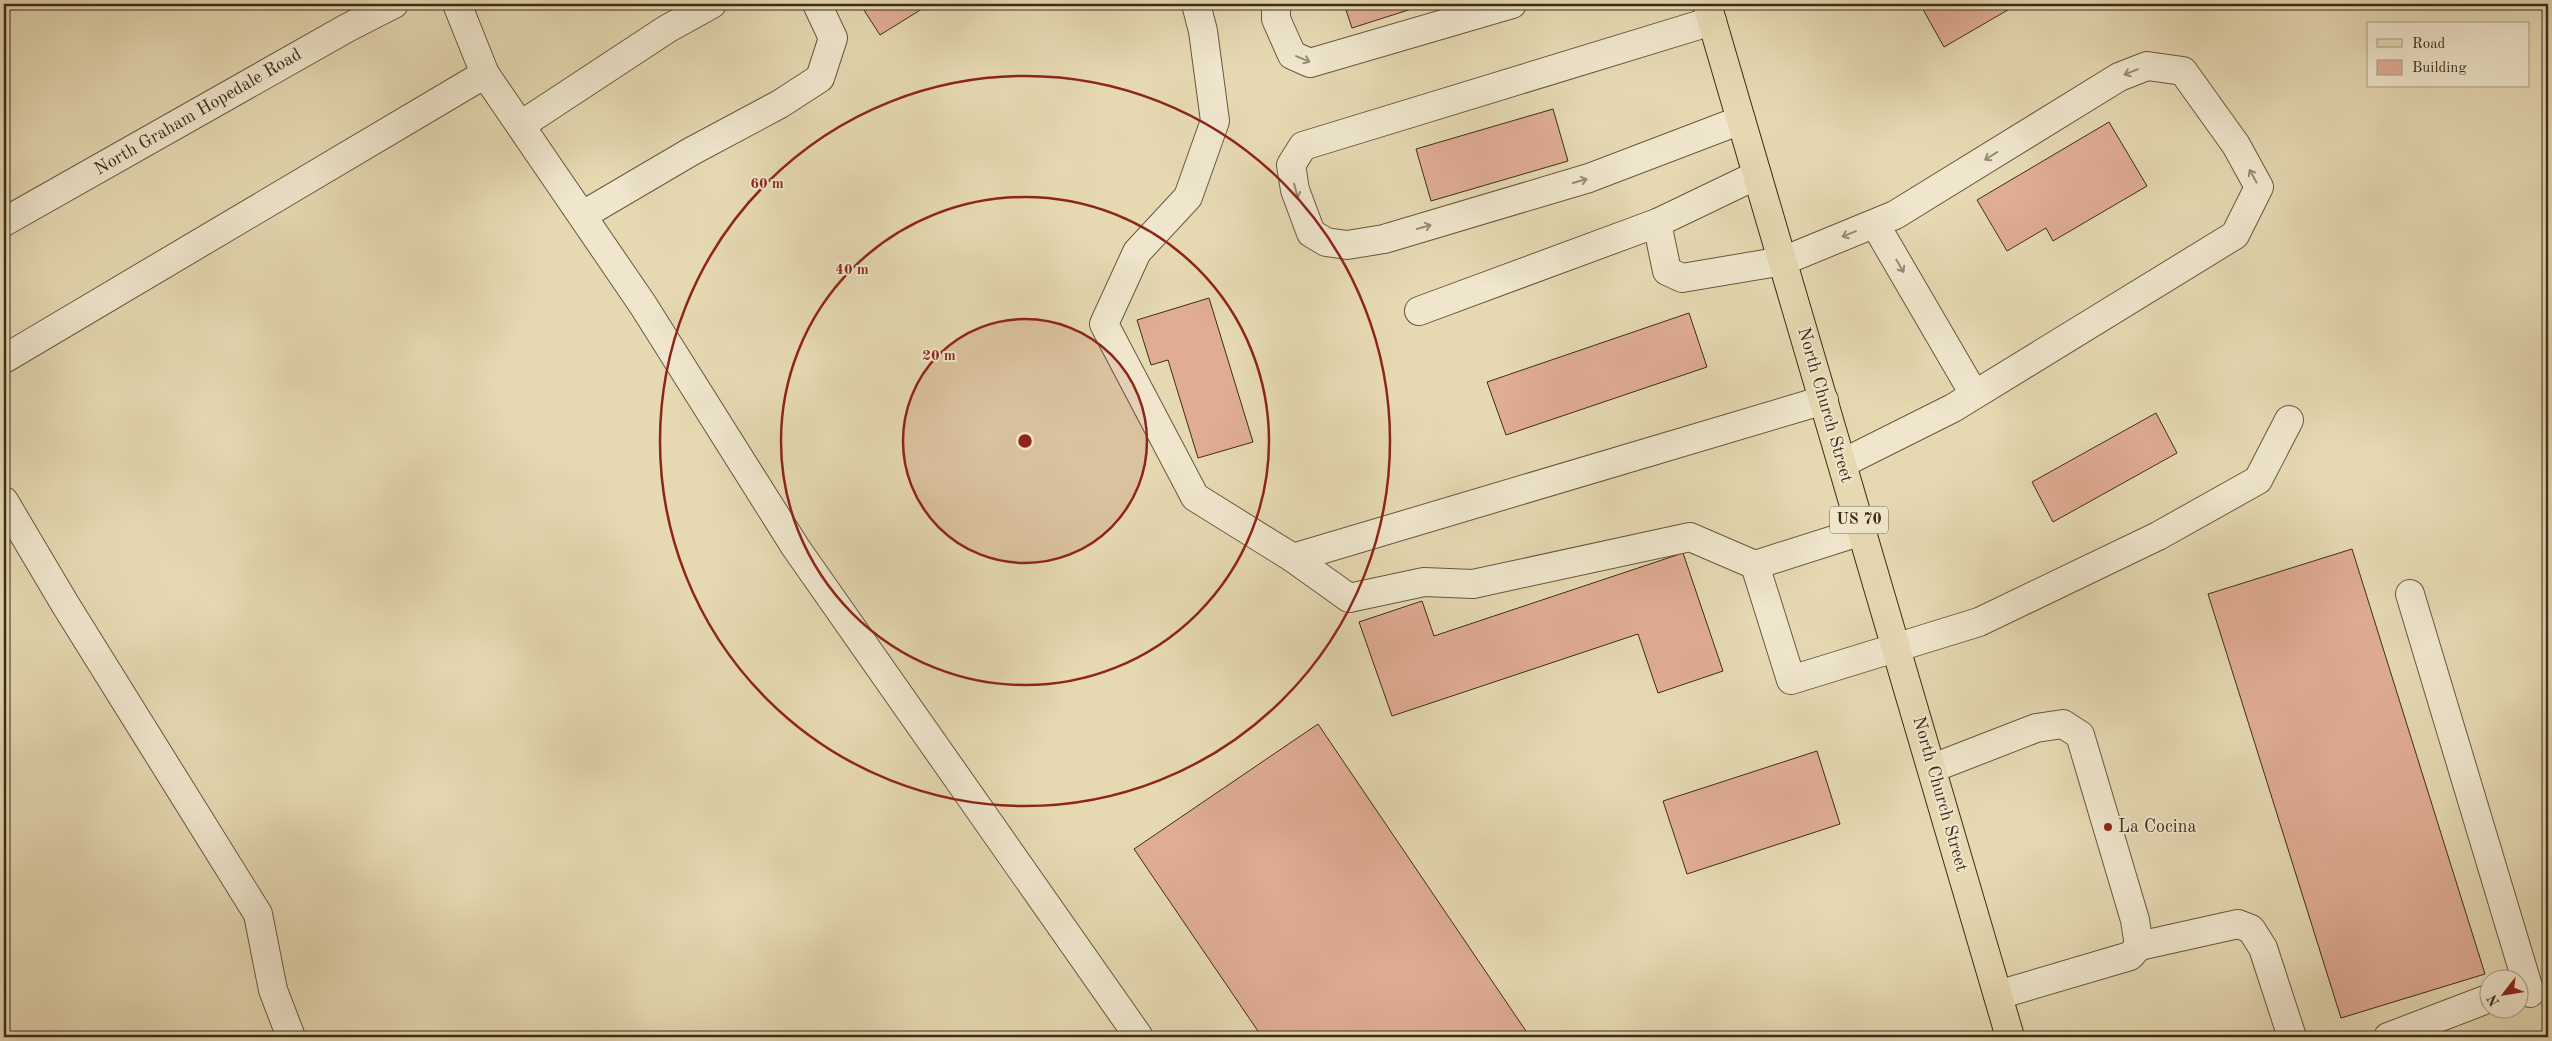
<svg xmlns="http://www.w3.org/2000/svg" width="2552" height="1041" viewBox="0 0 2552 1041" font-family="'Old Standard TT',serif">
	<rect width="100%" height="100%" fill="#e6d9b2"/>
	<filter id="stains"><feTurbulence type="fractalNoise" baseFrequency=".004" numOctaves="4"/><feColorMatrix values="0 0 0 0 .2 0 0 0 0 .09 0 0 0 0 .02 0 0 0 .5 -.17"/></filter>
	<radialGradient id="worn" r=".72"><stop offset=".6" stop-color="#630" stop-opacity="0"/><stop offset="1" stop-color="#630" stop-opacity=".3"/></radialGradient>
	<g fill="#e0ad94" stroke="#3d2d18">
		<polygon points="860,4 930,4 880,35"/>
		<polygon points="1344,4 1427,4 1352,28"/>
		<polygon points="1920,4 2018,4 1944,47"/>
		<polygon points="1553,109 1568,161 1431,201 1416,149"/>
		<polygon points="2109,122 2147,186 2053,241 2046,228 2007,251 1977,200"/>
		<polygon points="1209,298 1253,442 1198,458 1168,360 1151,365 1137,320"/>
		<polygon points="1689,313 1707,367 1506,435 1487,382"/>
		<polygon points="2156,413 2177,453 2053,522 2032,482"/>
		<polygon points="2352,549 2485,974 2341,1018 2208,594"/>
		<polygon points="1683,553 1723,671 1658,693 1638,634 1392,716 1359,622 1422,601 1434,636"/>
		<polygon points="1318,724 1530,1037 1262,1037 1134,849"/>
		<polygon points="1817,751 1840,824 1687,874 1663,801"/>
	</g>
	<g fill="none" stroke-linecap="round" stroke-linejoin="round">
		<defs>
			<g id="minor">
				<polyline points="457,4 485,74 643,305 796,548 1139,1037"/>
				<polyline points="1196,4 1203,31 1215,121 1188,197 1137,252 1104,324 1195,497 1293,558 1824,400"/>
				<polyline points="1276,4 1276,19 1292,55 1310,63 1512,4"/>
				<polyline points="1712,21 1303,146 1291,165 1295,190 1311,233 1326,242 1347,245 1384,239 1589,178 1741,120"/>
				<polyline points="521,125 667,29 712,4"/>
				<polyline points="1757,175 1657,223 1667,271 1682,278 1783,261 1895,215 2119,77 2147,66 2183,71 2236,145 2259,187 2235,235 1953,408 1843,463"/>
				<polyline points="583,215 692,151 780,104 820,78 833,38 817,4"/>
				<polyline points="4,222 347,28 394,4"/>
				<polyline points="1875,224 1974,394"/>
				<polyline points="1419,311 1657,223"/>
				<polyline points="4,359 485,74"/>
				<polyline points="4,501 65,604 258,914 273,990 291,1037"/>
				<polyline points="1862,531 1755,565 1791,680 1979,622 2158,536 2258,480 2289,420"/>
				<polyline points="1293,558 1349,598 1424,582 1473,584 1690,537 1755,565"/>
				<polyline points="2410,594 2530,993"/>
				<polyline points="1933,768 2036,728 2063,724 2080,735 2135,920 2139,946 2130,956 1998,995"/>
				<polyline points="2139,946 2238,924 2251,929 2263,948 2292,1037"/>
				<polyline points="2388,1037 2490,998"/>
			</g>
			<polyline id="major" points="1707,4 2010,1037"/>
		</defs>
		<use href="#minor" stroke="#67583e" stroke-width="30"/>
		<use href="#major" stroke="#3d2d18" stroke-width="30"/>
		<use href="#minor" stroke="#efe6cd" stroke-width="28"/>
		<use href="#major" stroke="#e6d9b2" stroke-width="28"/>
	</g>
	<defs><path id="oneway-shaft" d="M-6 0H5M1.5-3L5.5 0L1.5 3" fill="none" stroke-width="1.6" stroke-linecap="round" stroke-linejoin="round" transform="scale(1.25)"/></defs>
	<g stroke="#968a72">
		<use href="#oneway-shaft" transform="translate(1303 59) rotate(23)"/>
		<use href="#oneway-shaft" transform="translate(2131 72) rotate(158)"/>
		<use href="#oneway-shaft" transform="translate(1991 156) rotate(148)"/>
		<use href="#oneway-shaft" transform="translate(2253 176) rotate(-119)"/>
		<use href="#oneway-shaft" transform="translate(1580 181) rotate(-16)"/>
		<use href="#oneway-shaft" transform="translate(1296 191) rotate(75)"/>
		<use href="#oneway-shaft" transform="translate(1424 227) rotate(-16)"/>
		<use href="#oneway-shaft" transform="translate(1849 234) rotate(158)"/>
		<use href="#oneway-shaft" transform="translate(1900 266) rotate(60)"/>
	</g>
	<circle cx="1025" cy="441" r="122" fill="#8f2418" fill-opacity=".12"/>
	<g fill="none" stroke="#8f2418" stroke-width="2.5">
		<circle cx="1025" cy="441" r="122"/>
		<circle cx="1025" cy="441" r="244"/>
		<circle cx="1025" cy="441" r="365"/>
	</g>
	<circle fill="#8f2418" stroke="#efe6cd" stroke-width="2" cx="2108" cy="827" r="5"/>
	<g text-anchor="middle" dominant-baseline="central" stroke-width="4" stroke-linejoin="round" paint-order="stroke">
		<rect fill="#efe6cd" stroke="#72644e" stroke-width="1" x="1830" y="506.5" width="58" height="27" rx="4"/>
		<g font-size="16" font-weight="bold" fill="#3d2d18">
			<text x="1859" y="520">US 70</text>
		</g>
		<g font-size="18" fill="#3d2d18" stroke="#efe6cd">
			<text transform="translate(198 112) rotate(-30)">North Graham Hopedale Road</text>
			<text transform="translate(1825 405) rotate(74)">North Church Street</text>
			<text transform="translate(1940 794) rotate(74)">North Church Street</text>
		</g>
		<g font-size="18" fill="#3d2d18" stroke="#efe6cd" text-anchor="start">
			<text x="2118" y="827">La Cocina</text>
		</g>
	</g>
	<circle cx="1025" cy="441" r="8" fill="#8f2418" stroke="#efe6cd" stroke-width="2.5"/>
	<g font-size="15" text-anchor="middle" font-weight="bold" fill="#8f2418" stroke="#efe6cd" stroke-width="4" stroke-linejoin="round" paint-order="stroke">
		<text x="767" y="188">60 m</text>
		<text x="852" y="274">40 m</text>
		<text x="939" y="360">20 m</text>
	</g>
	<rect width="2552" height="1041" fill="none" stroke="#e6d9b2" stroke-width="20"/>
	<rect x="5" y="5" width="2542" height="1031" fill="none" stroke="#3d2d18" stroke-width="2.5"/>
	<rect x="10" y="10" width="2532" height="1021" fill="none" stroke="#3d2d18"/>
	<rect x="2367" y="22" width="162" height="65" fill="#efe6cd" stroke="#a89c85"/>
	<rect x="2377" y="39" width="25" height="8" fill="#e6d9b2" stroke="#a89c85"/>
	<text x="2412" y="48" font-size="15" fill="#3d2d18">Road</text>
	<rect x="2377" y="60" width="25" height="15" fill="#e0ad94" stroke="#a89c85"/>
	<text x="2412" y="72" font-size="15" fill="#3d2d18">Building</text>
	<g transform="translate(2504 994) rotate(239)"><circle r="24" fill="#efe6cd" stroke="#a89c85"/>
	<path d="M0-4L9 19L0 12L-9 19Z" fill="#8f2418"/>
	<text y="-8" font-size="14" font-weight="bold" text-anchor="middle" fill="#3d2d18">N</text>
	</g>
	<rect width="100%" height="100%" filter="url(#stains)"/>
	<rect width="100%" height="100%" fill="url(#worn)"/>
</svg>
